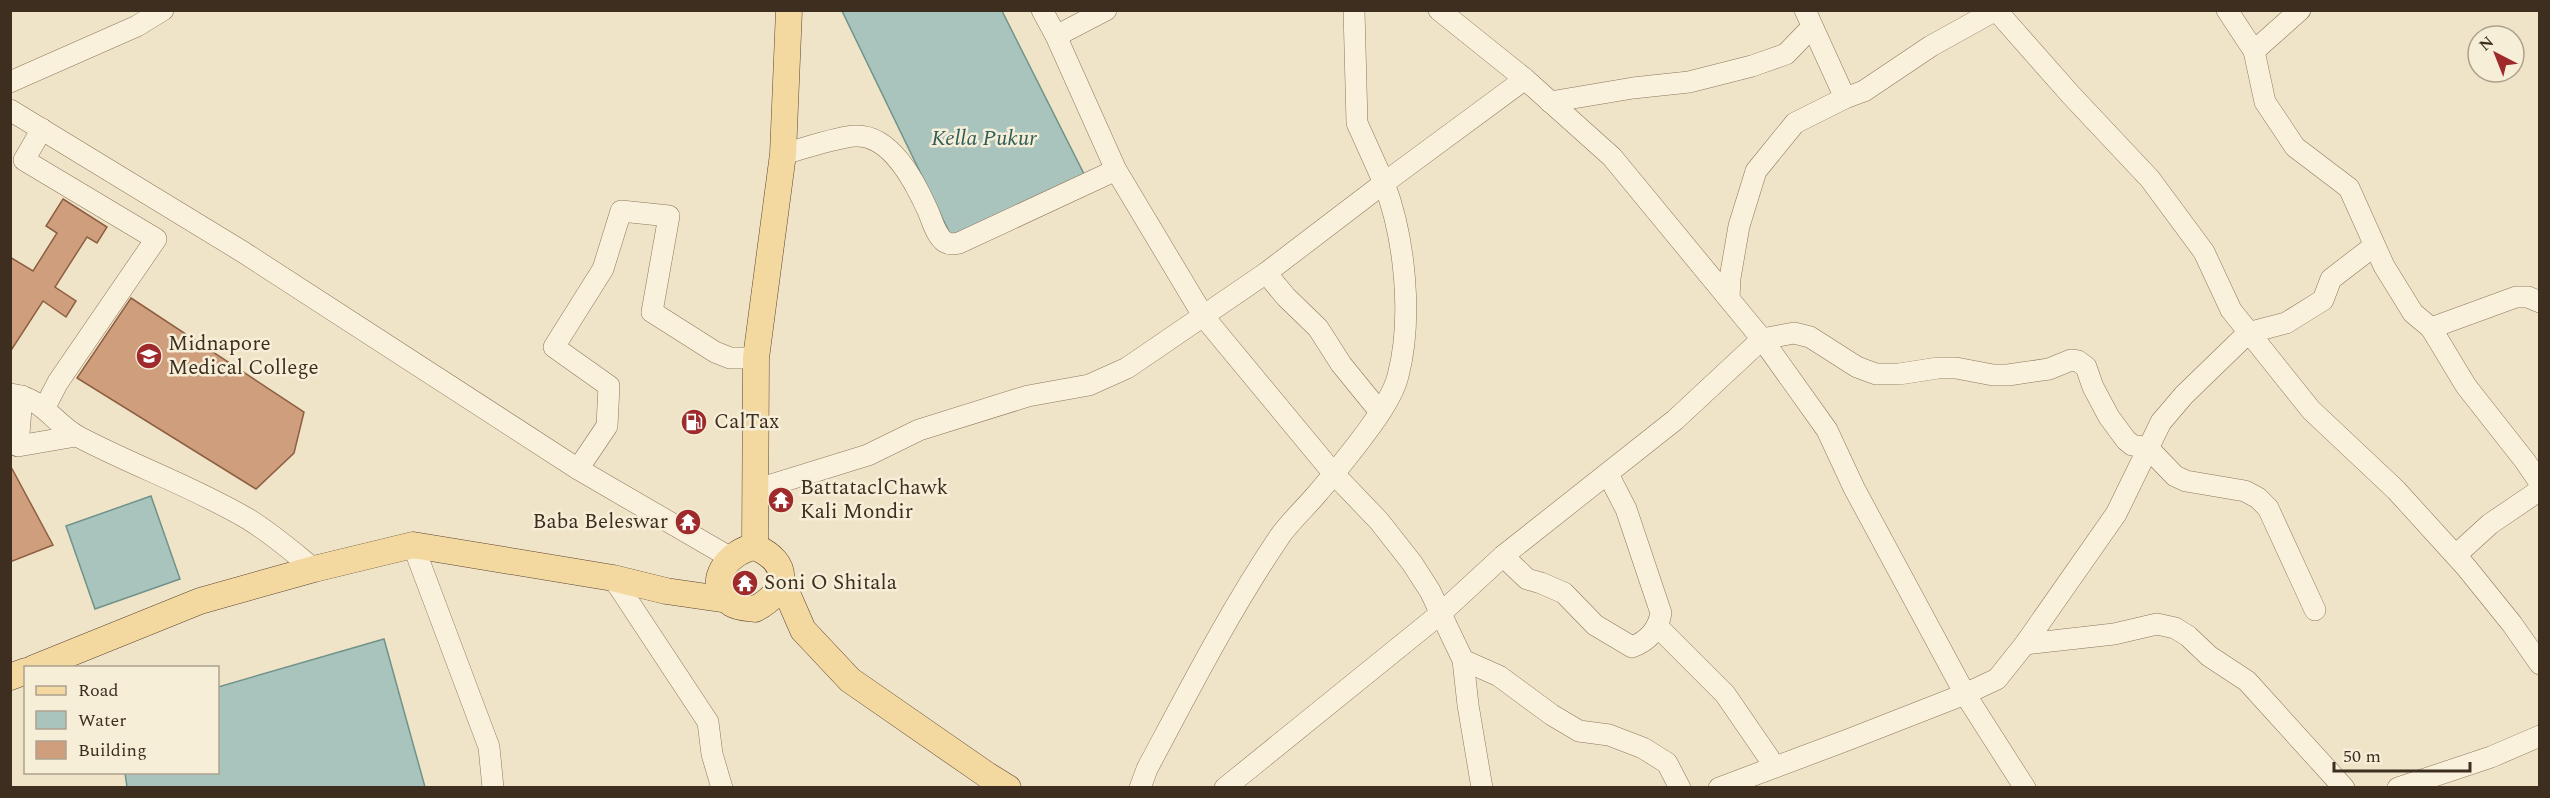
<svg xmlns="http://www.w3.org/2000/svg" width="2550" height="798" viewBox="0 0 2550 798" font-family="Spectral,serif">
	<rect width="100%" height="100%" fill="#f0e4c8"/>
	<g fill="#a9c4bc" stroke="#6f938a" stroke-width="1.5">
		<polygon points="842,11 1002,11 1084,174 952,238"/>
		<polygon points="151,496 180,579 95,609 66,526"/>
		<polygon points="384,639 425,787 127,787 125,773 218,772 218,687"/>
	</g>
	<g fill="#cf9f7d" stroke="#8d5f41" stroke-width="1.5">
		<polygon points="63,199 107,227 97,243 87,237 55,287 76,301 66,317 43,301 10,352 10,257 33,271 57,233 46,226"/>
		<polygon points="131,298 304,412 294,453 256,489 77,378"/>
		<polygon points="10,465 53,545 10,562"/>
	</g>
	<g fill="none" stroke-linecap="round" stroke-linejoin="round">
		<defs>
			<g id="minor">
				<polyline points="1042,10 1056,36 1116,170 1204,317 1334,474 1379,521 1412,563 1430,591 1463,660 1468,705 1482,788"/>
				<polyline points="1439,10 1525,79 1612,157 1762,339 1827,430 1854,488 1965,694 2025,788"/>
				<polyline points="1805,10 1845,98"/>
				<polyline points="2227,10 2254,51 2265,102 2295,147 2349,188 2384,266 2413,313 2431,328 2516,297 2528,297 2540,302"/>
				<polyline points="1056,36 1106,10"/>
				<polyline points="2254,51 2300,10"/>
				<polyline points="10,82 137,26 163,10"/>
				<polyline points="1550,102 1633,88 1689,82 1752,66 1786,54 1812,27"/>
				<polyline points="10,110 243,252 578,469 731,558"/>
				<polyline points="42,129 24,160 156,239 58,382 45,407"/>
				<path d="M 783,154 C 803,149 836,137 855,136 C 891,134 915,182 928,211 C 932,220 936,236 945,242 C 950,245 954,244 959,243 L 1116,170"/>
				<polyline points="1266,273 1286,297 1318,328 1341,364 1380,412"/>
				<polyline points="1729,298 1730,278 1739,226 1756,171 1795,123 1845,98 1864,91 1931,46 1996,10 2071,95 2150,179 2204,252 2231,310 2311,410 2396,490 2466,567 2512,624 2540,664"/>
				<polyline points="2431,328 2466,386 2525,461 2540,483"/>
				<path d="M 10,394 C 44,398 53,423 79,437 C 134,466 194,487 248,519 C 271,533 293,552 314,569"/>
				<polyline points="22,396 18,446 76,436"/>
				<polyline points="578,469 607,426 609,386 554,347 603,269 621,211 669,216 652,312 715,352 730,358 756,358"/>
				<polyline points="755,490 868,455 919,430 1028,396 1089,385 1127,368 1266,273 1384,183 1357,123 1354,10"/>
				<polyline points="413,545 489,747 493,788"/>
				<polyline points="2456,555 2490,524 2540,490"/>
				<path d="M 1503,556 L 1527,579 L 1541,583 L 1564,593 L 1595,625 L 1632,647 C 1648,641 1658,630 1661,613 L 1626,509 L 1608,474"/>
				<polyline points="613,578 708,722 712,754 722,788"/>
				<polyline points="1658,627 1725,694 1769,758"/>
				<polyline points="2025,644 2114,634 2157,624 2175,628 2188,636 2209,656 2247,681 2344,788"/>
				<polyline points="1463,660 1499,676 1552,715 1579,731 1609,735 1643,748 1667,763 1680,788"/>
				<path d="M 1140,788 L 1147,769 C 1189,690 1230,610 1280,536 C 1290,522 1304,509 1316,495 C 1331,478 1345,460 1359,442 C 1372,425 1393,397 1398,376 C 1413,318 1405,238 1384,183 L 1525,79"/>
				<polyline points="1225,788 1440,614 1503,556 1675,420 1762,339 1794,333 1810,337 1857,367 1876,374 1899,374 1938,368 1956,368 1993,375 2008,375 2049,369 2071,360 2078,361 2086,367 2093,387 2109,417 2126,440 2132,445 2148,448 2175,476 2186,481 2245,491 2258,498 2268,508 2315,610"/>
				<polyline points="1719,788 1850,739 1965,694 1997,679 2025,644 2116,514 2161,422 2184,395 2248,333 2286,323 2323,300 2331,279 2374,246"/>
				<polyline points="2398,788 2491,757 2540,736"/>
			</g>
			<g id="major">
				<polyline points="755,547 756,358 783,154 789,10"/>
				<path d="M 755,547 C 792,563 788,592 755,609 C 748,608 739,608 732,604 C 702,585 729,550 755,547 Z"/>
				<polyline points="782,582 803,630 850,680 987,775 1008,788"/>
				<polyline points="34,668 200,601 314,569 413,545 613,578 666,591 728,600"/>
				<polyline points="10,677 26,671"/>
			</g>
		</defs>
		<use href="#minor" stroke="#8d765c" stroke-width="22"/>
		<use href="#major" stroke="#5b4430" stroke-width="27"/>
		<use href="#minor" stroke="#faf1dc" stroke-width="21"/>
		<use href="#major" stroke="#f3d9a0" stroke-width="26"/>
	</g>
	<defs>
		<symbol id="university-disc" viewBox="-11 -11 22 22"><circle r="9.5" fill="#9e2a2b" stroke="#f7eed8"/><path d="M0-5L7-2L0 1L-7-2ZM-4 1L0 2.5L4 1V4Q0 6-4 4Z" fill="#fff"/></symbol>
		<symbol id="fuel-disc" viewBox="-11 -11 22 22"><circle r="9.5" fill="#9e2a2b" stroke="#f7eed8"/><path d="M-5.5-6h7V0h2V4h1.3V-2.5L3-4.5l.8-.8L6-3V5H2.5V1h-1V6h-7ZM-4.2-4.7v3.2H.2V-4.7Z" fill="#fff"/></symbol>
		<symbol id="temple-disc" viewBox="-11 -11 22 22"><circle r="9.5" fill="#9e2a2b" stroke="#f7eed8"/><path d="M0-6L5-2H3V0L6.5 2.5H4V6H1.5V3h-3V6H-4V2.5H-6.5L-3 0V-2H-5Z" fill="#fff"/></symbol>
	</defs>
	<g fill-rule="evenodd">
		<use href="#university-disc" x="134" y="341" width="30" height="30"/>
		<use href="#fuel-disc" x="679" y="407" width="30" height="30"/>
		<use href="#temple-disc" x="766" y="485" width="30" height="30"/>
		<use href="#temple-disc" x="673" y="507" width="30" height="30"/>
		<use href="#temple-disc" x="730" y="568" width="30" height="30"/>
	</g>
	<g text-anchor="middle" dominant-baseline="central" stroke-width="5" stroke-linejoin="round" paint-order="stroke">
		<g font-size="21" fill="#3d2e20" stroke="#f7eed8" text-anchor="start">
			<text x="168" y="344">Midnapore<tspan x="168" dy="24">Medical College</tspan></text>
			<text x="714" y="422">CalTax</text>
			<text x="800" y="488">BattataclChawk<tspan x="800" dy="24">Kali Mondir</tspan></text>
			<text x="668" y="522" text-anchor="end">Baba Beleswar</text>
			<text x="764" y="583">Soni O Shitala</text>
		</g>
		<g font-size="22" font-style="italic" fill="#2f5d5a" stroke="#f7eed8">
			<text x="984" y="138">Kella Pukur</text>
		</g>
	</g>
	<rect width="2550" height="798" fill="none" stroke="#3d2e20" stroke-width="24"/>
	<rect x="24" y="666" width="195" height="108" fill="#f7eed8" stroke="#ada18e" stroke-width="1.5"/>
	<rect x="36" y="686" width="30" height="9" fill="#f3d9a0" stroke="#ada18e" stroke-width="1.5"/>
	<text x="78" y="696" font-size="18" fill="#3d2e20">Road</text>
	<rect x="36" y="711" width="30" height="18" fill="#a9c4bc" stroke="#ada18e" stroke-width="1.5"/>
	<text x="78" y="726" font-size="18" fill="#3d2e20">Water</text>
	<rect x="36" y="741" width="30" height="18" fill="#cf9f7d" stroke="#ada18e" stroke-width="1.5"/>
	<text x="78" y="756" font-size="18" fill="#3d2e20">Building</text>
	<g transform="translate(2496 54) rotate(318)"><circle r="28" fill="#f7eed8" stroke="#ada18e" stroke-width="1.5"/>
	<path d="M0-4.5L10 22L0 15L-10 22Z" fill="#9e2a2b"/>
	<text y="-9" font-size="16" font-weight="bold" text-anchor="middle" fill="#3d2e20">N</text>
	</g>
	<path d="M2334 762v9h136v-9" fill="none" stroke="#3d2e20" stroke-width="3"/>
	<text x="2343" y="762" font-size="18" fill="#3d2e20" stroke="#f7eed8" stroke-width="4.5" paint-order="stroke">50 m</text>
</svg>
